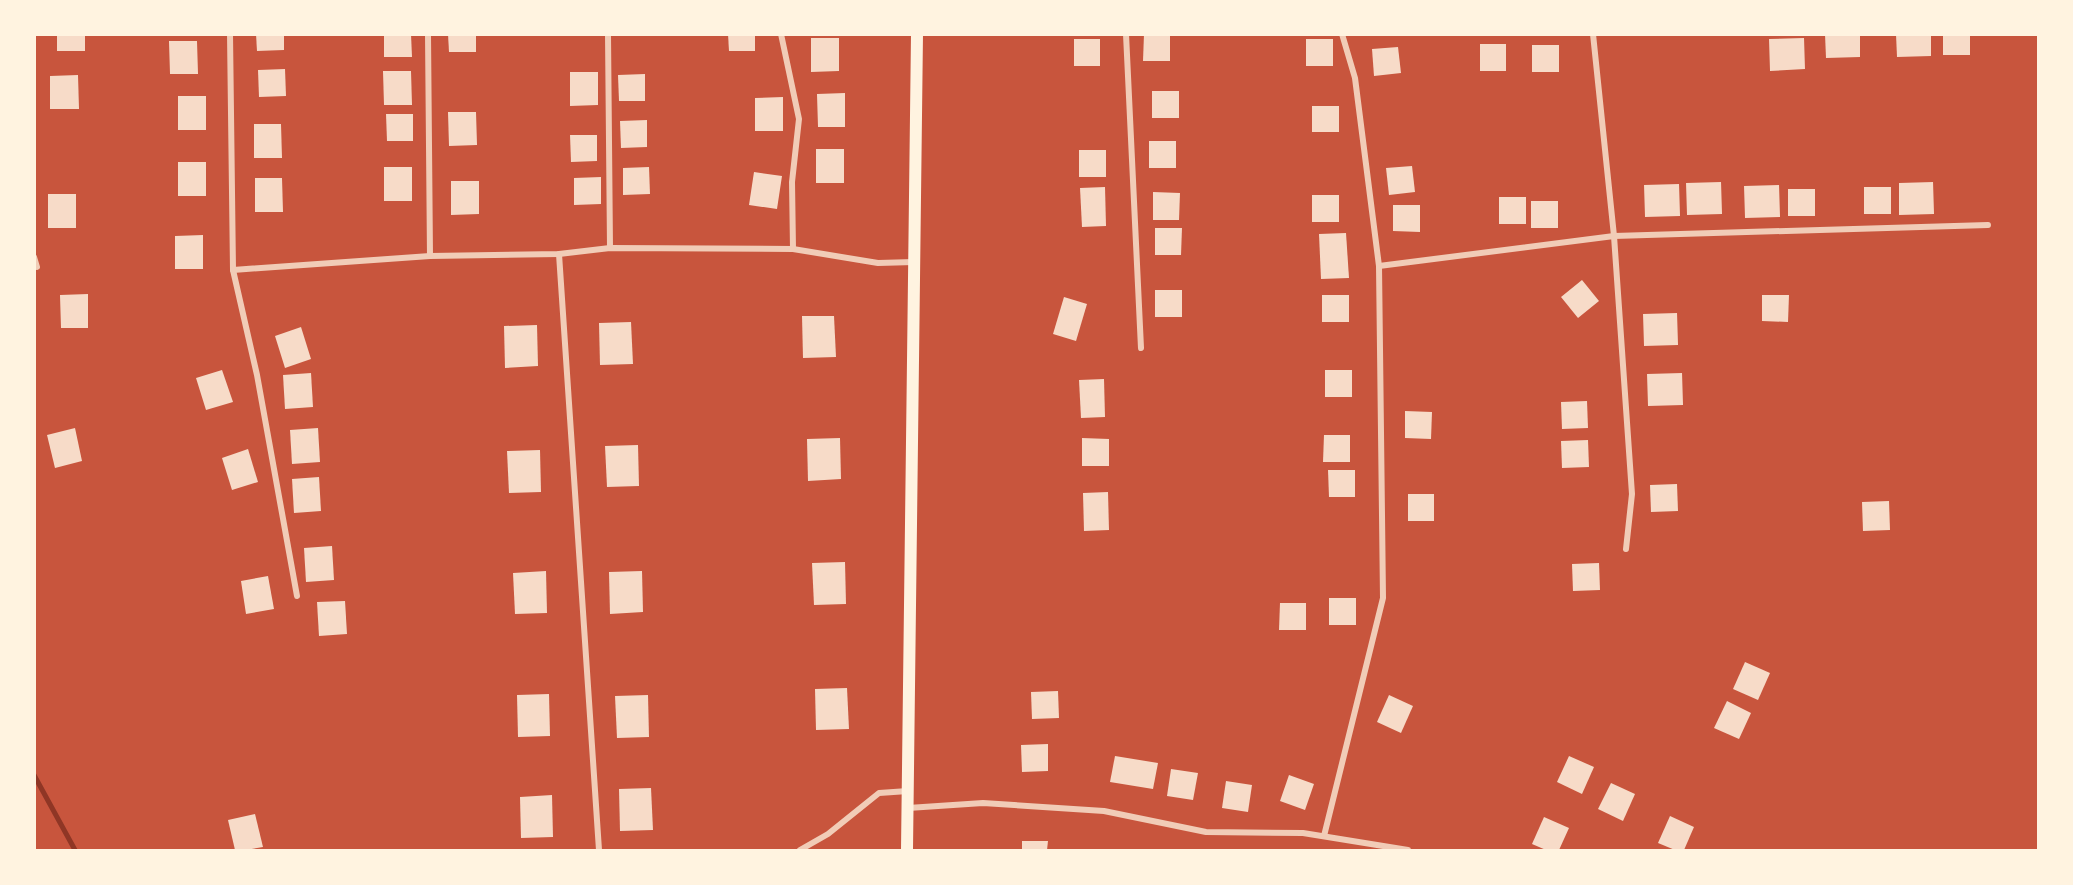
<svg xmlns="http://www.w3.org/2000/svg" width="2073" height="885" viewBox="0 0 2073 885" font-family="'Noto Sans',sans-serif">
	<rect width="100%" height="100%" fill="#c8553d"/>
	<g fill="none" stroke-linecap="round" stroke-linejoin="round">
		<polyline stroke="#8f3625" stroke-width="5" points="34,775 75,850"/>
	</g>
	<g fill="#f7dbc8">
		<rect x="57" y="34" width="28" height="17"/>
		<polygon points="256,34 284,34 284,50 257,51"/>
		<polygon points="384,34 411,34 412,57 384,57"/>
		<polygon points="448,34 476,34 476,52 449,52"/>
		<polygon points="728,34 755,34 755,51 729,51"/>
		<polygon points="1144,34 1170,34 1170,61 1143,61"/>
		<polygon points="1825,34 1860,34 1860,57 1826,58"/>
		<polygon points="1896,34 1931,34 1931,56 1897,57"/>
		<rect x="1943" y="34" width="27" height="21"/>
		<polygon points="811,38 839,38 839,71 811,72"/>
		<polygon points="1804,38 1805,69 1770,71 1769,39"/>
		<rect x="1074" y="39" width="26" height="27"/>
		<rect x="1306" y="39" width="27" height="27"/>
		<polygon points="169,41 197,41 198,74 170,74"/>
		<rect x="1480" y="44" width="26" height="27"/>
		<rect x="1532" y="45" width="27" height="27"/>
		<polygon points="1398,47 1401,73 1374,76 1372,49"/>
		<polygon points="285,69 286,96 259,97 258,70"/>
		<polygon points="383,71 411,71 412,105 384,105"/>
		<polygon points="570,72 598,72 598,105 570,106"/>
		<polygon points="645,74 645,101 619,101 618,75"/>
		<polygon points="78,75 79,109 50,109 50,76"/>
		<rect x="1152" y="91" width="27" height="27"/>
		<polygon points="845,93 845,127 818,127 817,94"/>
		<rect x="178" y="96" width="28" height="34"/>
		<polygon points="783,97 783,131 755,131 755,98"/>
		<rect x="1312" y="106" width="27" height="26"/>
		<polygon points="448,112 476,112 477,145 449,146"/>
		<polygon points="386,114 413,114 413,141 387,141"/>
		<polygon points="647,120 647,147 621,148 620,121"/>
		<polygon points="254,124 281,124 282,158 254,158"/>
		<polygon points="570,135 597,135 597,161 571,162"/>
		<rect x="1149" y="141" width="27" height="27"/>
		<rect x="816" y="149" width="28" height="34"/>
		<rect x="1079" y="150" width="27" height="27"/>
		<rect x="178" y="162" width="28" height="34"/>
		<polygon points="1412,166 1415,192 1389,195 1386,168"/>
		<rect x="384" y="167" width="28" height="34"/>
		<polygon points="649,167 650,194 623,195 623,168"/>
		<polygon points="754,172 782,176 777,209 749,205"/>
		<polygon points="601,177 601,204 574,205 574,178"/>
		<polygon points="255,178 282,178 283,212 255,212"/>
		<polygon points="451,181 479,181 479,214 451,215"/>
		<polygon points="1721,182 1722,214 1687,215 1686,183"/>
		<polygon points="1933,182 1934,214 1899,215 1899,183"/>
		<polygon points="1679,184 1680,216 1645,217 1644,185"/>
		<polygon points="1779,185 1780,217 1745,218 1744,186"/>
		<polygon points="1105,187 1106,226 1082,227 1080,188"/>
		<rect x="1864" y="187" width="27" height="27"/>
		<rect x="1788" y="189" width="27" height="27"/>
		<polygon points="1153,192 1180,193 1179,220 1153,220"/>
		<rect x="48" y="194" width="28" height="34"/>
		<rect x="1312" y="195" width="27" height="27"/>
		<rect x="1499" y="197" width="27" height="27"/>
		<rect x="1531" y="201" width="27" height="27"/>
		<polygon points="1393,205 1420,205 1420,232 1393,231"/>
		<polygon points="1155,228 1182,228 1181,255 1155,255"/>
		<polygon points="1346,233 1349,278 1321,279 1319,234"/>
		<polygon points="203,235 203,269 175,269 175,236"/>
		<polygon points="1582,280 1599,301 1578,318 1561,297"/>
		<rect x="1155" y="290" width="27" height="27"/>
		<polygon points="88,294 88,328 61,328 60,295"/>
		<rect x="1322" y="295" width="27" height="27"/>
		<polygon points="1762,295 1789,295 1788,322 1762,321"/>
		<polygon points="1064,297 1087,304 1076,341 1053,334"/>
		<polygon points="1677,313 1678,345 1644,346 1643,314"/>
		<polygon points="802,316 834,316 836,357 803,358"/>
		<polygon points="631,322 633,364 600,365 599,323"/>
		<polygon points="537,325 538,366 505,368 504,326"/>
		<polygon points="301,327 311,359 285,368 275,336"/>
		<polygon points="222,370 233,402 206,410 196,378"/>
		<rect x="1325" y="370" width="27" height="27"/>
		<polygon points="311,373 313,407 285,409 283,375"/>
		<polygon points="1682,373 1683,405 1648,406 1647,374"/>
		<polygon points="1104,379 1105,417 1081,418 1079,380"/>
		<polygon points="1587,401 1588,428 1562,429 1561,402"/>
		<polygon points="1405,411 1432,412 1431,439 1405,438"/>
		<polygon points="75,428 82,461 55,468 47,435"/>
		<polygon points="318,428 320,462 292,464 290,430"/>
		<polygon points="1324,435 1350,435 1350,462 1323,462"/>
		<polygon points="840,438 841,479 808,481 807,439"/>
		<polygon points="1082,438 1109,439 1109,466 1082,466"/>
		<polygon points="1588,440 1589,467 1562,468 1561,441"/>
		<polygon points="638,445 639,486 607,487 605,446"/>
		<polygon points="248,449 258,482 232,490 222,458"/>
		<polygon points="540,450 541,492 509,493 507,451"/>
		<polygon points="1328,470 1355,470 1355,497 1329,497"/>
		<polygon points="319,477 321,511 294,513 292,479"/>
		<polygon points="1677,484 1678,511 1651,512 1650,485"/>
		<polygon points="1108,492 1109,530 1084,531 1083,493"/>
		<rect x="1408" y="494" width="26" height="27"/>
		<polygon points="1889,501 1890,530 1863,531 1862,502"/>
		<polygon points="332,546 334,580 306,582 304,548"/>
		<polygon points="845,562 846,604 814,605 812,563"/>
		<polygon points="1599,563 1600,590 1573,591 1572,564"/>
		<polygon points="546,571 547,613 515,614 513,573"/>
		<polygon points="642,571 643,612 610,614 609,572"/>
		<polygon points="268,576 274,609 246,614 241,581"/>
		<rect x="1329" y="598" width="27" height="27"/>
		<polygon points="345,601 347,634 319,636 317,602"/>
		<polygon points="1280,603 1306,603 1306,630 1279,630"/>
		<polygon points="1745,662 1770,673 1758,700 1733,689"/>
		<polygon points="847,688 849,729 816,730 815,689"/>
		<polygon points="1058,691 1059,718 1032,719 1031,692"/>
		<polygon points="549,694 550,736 518,737 517,695"/>
		<polygon points="648,695 649,737 617,738 615,696"/>
		<polygon points="1389,695 1413,706 1401,733 1377,722"/>
		<polygon points="1727,701 1751,713 1739,739 1714,728"/>
		<polygon points="1048,744 1048,771 1022,772 1021,745"/>
		<polygon points="1115,756 1158,763 1153,789 1110,782"/>
		<polygon points="1569,756 1594,767 1582,794 1557,782"/>
		<polygon points="1171,769 1198,773 1193,800 1167,796"/>
		<polygon points="1289,775 1314,784 1305,810 1280,801"/>
		<polygon points="1226,781 1252,785 1248,812 1222,808"/>
		<polygon points="1611,783 1635,794 1623,821 1598,809"/>
		<polygon points="651,788 653,830 620,831 619,789"/>
		<polygon points="552,795 553,837 521,838 520,797"/>
		<polygon points="255,814 263,847 246,850 235,850 228,820"/>
		<polygon points="1670,816 1694,827 1684,850 1675,850 1658,843"/>
		<polygon points="1544,817 1569,828 1559,850 1546,850 1532,844"/>
		<polygon points="1022,841 1048,841 1047,850 1022,850"/>
	</g>
	<g fill="none" stroke-linecap="round" stroke-linejoin="round">
		<g stroke="#f1ccb7" stroke-width="6">
			<polyline points="230,34 233,270 257,375 297,596"/>
			<polyline points="428,34 430,256"/>
			<polyline points="608,34 610,248"/>
			<polyline points="781,34 799,119 792,182 793,249"/>
			<polyline points="1126,34 1141,348"/>
			<polyline points="1593,34 1614,236 1632,494 1626,549"/>
			<polyline points="559,254 599,850"/>
			<polyline points="34,257 37,267"/>
			<polyline points="1379,266 1614,236 1988,225"/>
			<polyline points="233,270 430,256 559,254 610,248 793,249 878,263 914,262"/>
			<polyline points="908,808 983,803 1104,811 1206,832 1303,833 1408,850"/>
			<polyline points="1324,836 1383,598 1379,266 1355,78 1342,34"/>
			<polyline points="800,850 828,834 879,793 908,791"/>
		</g>
		<polyline stroke="#fff3e0" stroke-width="12" points="907,850 917,34"/>
	</g>
	<rect width="2073" height="885" fill="none" stroke="#fff3e0" stroke-width="72"/>
</svg>
